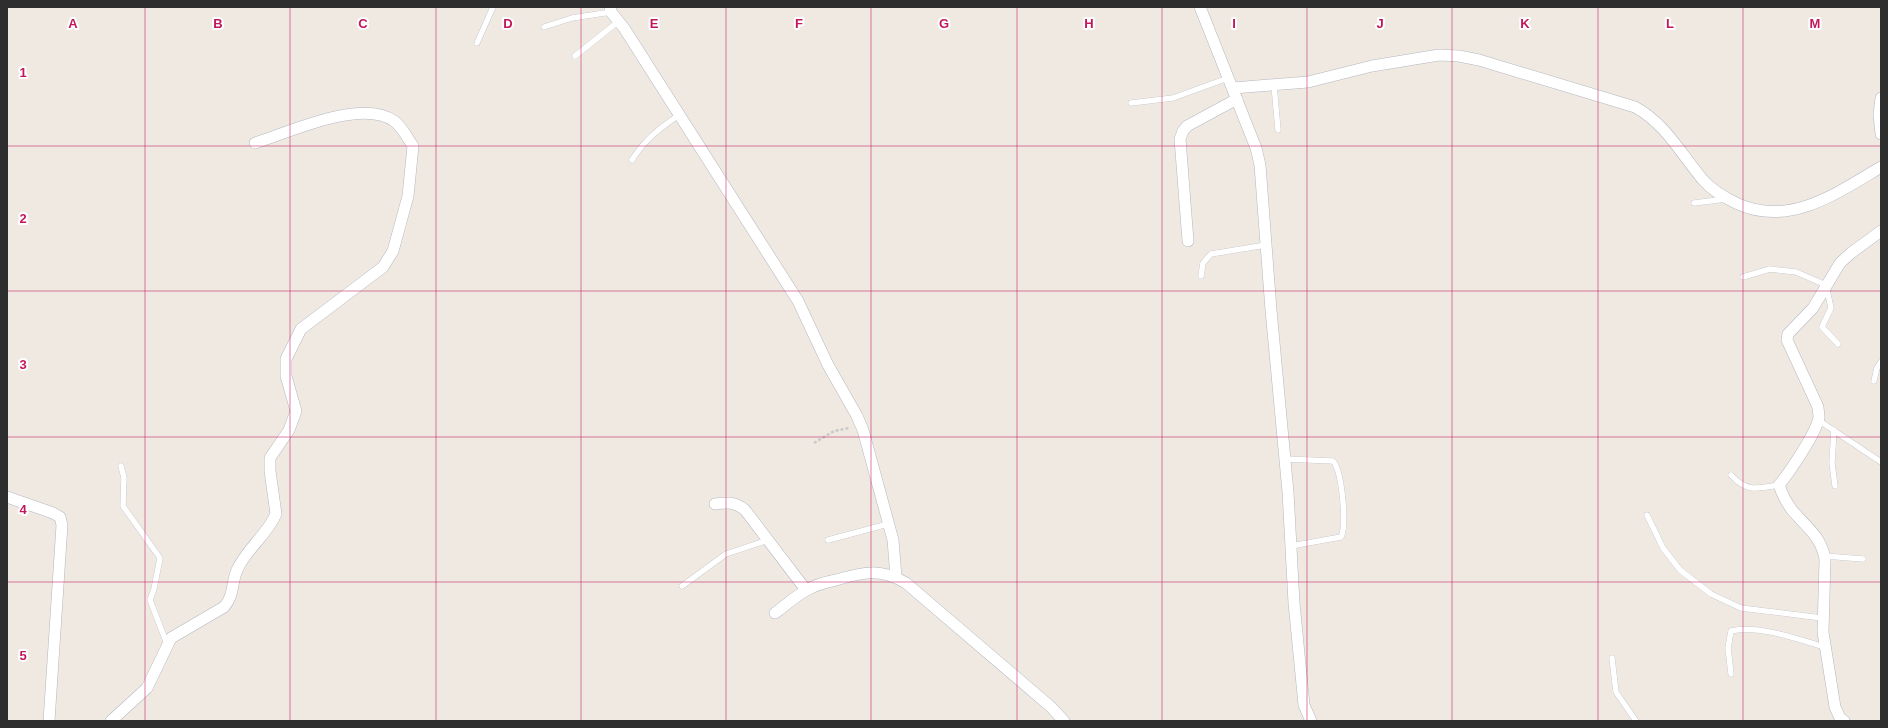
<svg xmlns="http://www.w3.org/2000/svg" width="1888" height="728" viewBox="0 0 1888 728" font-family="Helvetica,sans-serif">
	<rect width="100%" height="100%" fill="#efe9e1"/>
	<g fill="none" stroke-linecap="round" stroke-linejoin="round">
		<defs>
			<g id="lane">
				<polyline points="544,27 572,18 611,12"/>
				<polyline points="477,43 493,7"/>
				<polyline points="575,56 619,21"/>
				<polyline points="1274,85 1278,130"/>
				<polyline points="1131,103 1173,98 1228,78"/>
				<path d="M 632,160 C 645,139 660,128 679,115"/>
				<polyline points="1694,203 1726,199"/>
				<polyline points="1201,276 1203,263 1211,254 1266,245"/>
				<polyline points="1743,277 1770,269 1796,272 1826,285 1831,308 1822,327 1838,344"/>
				<polyline points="1874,381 1877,368 1881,362"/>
				<polyline points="1818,420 1881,462"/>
				<polyline points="1834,430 1832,463 1835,486"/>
				<path d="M 1285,459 L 1333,461 C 1342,471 1347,525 1341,537 L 1291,546"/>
				<polyline points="121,466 124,478 123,506 160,558 154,589 150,600 167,644"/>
				<path d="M 1731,475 C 1746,492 1757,489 1779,485"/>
				<polyline points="1647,515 1663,548 1680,570 1711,594 1741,608 1822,618"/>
				<polyline points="828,540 888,524"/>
				<polyline points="1825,556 1863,559"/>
				<polyline points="682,586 726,554 768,540"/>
				<polyline points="1612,658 1616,692 1636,721"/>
				<path d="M 1731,674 L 1728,648 L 1731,631 C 1761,625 1796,639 1825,647"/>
			</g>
			<g id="street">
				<polyline points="610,7 611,12 624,28 798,301 828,365 857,416 863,430 893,540 896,577"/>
				<polyline points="1200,7 1256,148 1260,165 1271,310 1288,492 1294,603 1304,705 1311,721"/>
				<path d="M 1233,88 L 1308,82 L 1372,66 L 1439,55 L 1459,56 L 1479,60 L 1635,107 C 1666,124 1681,154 1703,180 C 1712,190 1725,198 1738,204 C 1790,227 1837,193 1881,167"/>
				<polyline points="1881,98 1879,115 1881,134"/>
				<polyline points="1188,241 1180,139 1183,131 1187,126 1237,99"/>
				<polyline points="7,497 53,513 60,517 62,525 49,721"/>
				<path d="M 715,504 C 728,502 735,502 745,510 L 806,590"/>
				<path d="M 775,613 C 785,606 795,596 807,590 C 815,585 826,582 836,580 C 863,572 880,568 906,583 L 1051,707 L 1064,721"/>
				<path d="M 111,721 L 147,688 L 171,638 L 224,607 C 235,594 231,584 237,570 C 247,548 267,535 276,514 L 270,471 L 270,458 L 289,430 L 296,411 L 286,376 L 286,359 L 301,329 L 383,267 L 393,251 L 408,196 L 413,146 C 407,138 402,126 394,121 C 362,98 290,132 255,143"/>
				<path d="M 1844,721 L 1840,718 L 1835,707 L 1823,632 L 1825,559 C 1821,536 1807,528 1792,510 C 1786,502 1782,494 1779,485 C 1789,473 1817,432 1819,417 C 1819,414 1818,410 1818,407 L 1787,340 L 1788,334 L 1813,308 L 1840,263 L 1851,253 L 1881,231"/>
			</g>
		</defs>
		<use href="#lane" stroke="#b4b7c1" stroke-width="6"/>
		<use href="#street" stroke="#b4b7c1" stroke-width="12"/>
		<polyline stroke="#c9c9c9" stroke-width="2.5" stroke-dasharray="3 2" stroke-linecap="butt" points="814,443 834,431 849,428"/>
		<use href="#lane" stroke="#fff" stroke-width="5.5"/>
		<use href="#street" stroke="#fff" stroke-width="11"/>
	</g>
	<path fill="none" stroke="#c2185b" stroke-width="1" stroke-opacity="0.55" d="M 145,7 L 145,721M 290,7 L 290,721M 436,7 L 436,721M 581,7 L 581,721M 726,7 L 726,721M 871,7 L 871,721M 1017,7 L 1017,721M 1162,7 L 1162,721M 1307,7 L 1307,721M 1452,7 L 1452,721M 1598,7 L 1598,721M 1743,7 L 1743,721M 7,146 L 1881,146M 7,291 L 1881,291M 7,437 L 1881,437M 7,582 L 1881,582"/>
	<g font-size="13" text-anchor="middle" font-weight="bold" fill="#c2185b" stroke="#fff" stroke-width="4" stroke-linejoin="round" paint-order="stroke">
		<text x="73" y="28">A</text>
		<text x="218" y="28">B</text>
		<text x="363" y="28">C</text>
		<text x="508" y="28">D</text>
		<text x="654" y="28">E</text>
		<text x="799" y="28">F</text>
		<text x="944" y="28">G</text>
		<text x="1089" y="28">H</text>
		<text x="1234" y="28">I</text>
		<text x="1380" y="28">J</text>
		<text x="1525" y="28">K</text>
		<text x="1670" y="28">L</text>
		<text x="1815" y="28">M</text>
		<text x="23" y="77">1</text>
		<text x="23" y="223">2</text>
		<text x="23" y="369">3</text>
		<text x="23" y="514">4</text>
		<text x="23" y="660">5</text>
	</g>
	<rect width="1888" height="728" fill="none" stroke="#2e2e2e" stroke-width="16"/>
</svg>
